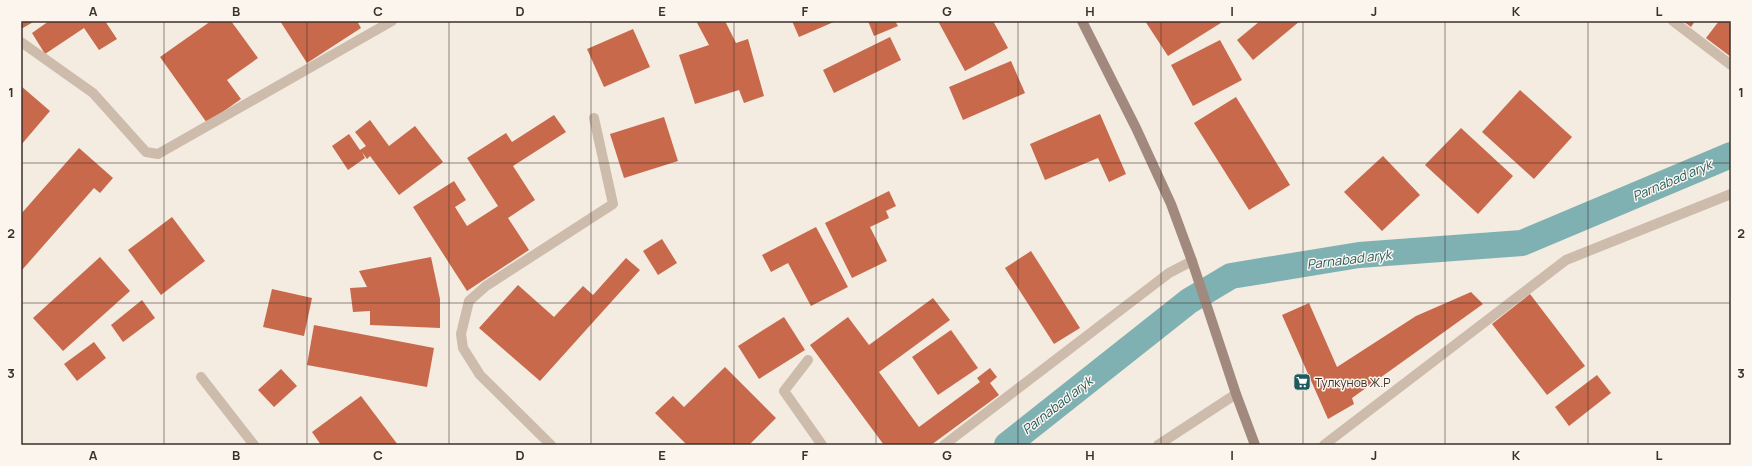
<svg xmlns="http://www.w3.org/2000/svg" width="1752" height="466" viewBox="0 0 1752 466" font-family="Manrope,sans-serif">
	<rect width="100%" height="100%" fill="#f4ebe1"/>
	<g fill="none" stroke-linecap="round" stroke-linejoin="round">
		<polyline stroke="#7fb0b2" stroke-width="26" points="1007,445 1189,301 1231,276 1359,255 1522,243 1731,155"/>
	</g>
	<g fill="#c8694b">
		<polygon points="21,21 35,21 21,29"/>
		<polygon points="49,21 105,21 117,39 99,50 84,28 45,54 32,33"/>
		<polygon points="211,21 231,21 258,58 227,80 241,99 207,123 160,57"/>
		<polygon points="280,21 357,21 361,28 307,63"/>
		<polygon points="696,21 725,21 736,43 748,39 764,96 744,103 739,90 695,104 679,55 709,45"/>
		<polygon points="792,21 836,21 799,37"/>
		<polygon points="868,21 895,21 898,26 874,36"/>
		<polygon points="938,21 993,21 1008,48 965,71"/>
		<polygon points="1145,21 1224,21 1168,56"/>
		<polygon points="1260,21 1300,21 1253,60 1237,40"/>
		<polygon points="1683,21 1695,21 1691,27"/>
		<polygon points="1719,21 1731,21 1731,57 1706,38"/>
		<polygon points="633,29 650,67 604,87 587,49"/>
		<polygon points="890,37 901,60 834,93 823,70"/>
		<polygon points="1220,40 1242,80 1193,106 1171,65"/>
		<polygon points="1011,61 1025,93 963,120 949,87"/>
		<polygon points="21,86 50,111 21,145"/>
		<polygon points="1520,90 1572,137 1534,179 1482,132"/>
		<polygon points="1236,97 1290,185 1249,210 1194,123"/>
		<polygon points="1100,114 1126,174 1109,182 1098,158 1045,180 1030,144"/>
		<polygon points="554,115 566,132 513,166 535,200 508,218 529,250 467,291 413,207 454,181 466,200 455,207 467,226 498,206 467,158 506,133 512,142"/>
		<polygon points="664,117 678,161 624,178 610,134"/>
		<polygon points="370,120 389,146 415,126 443,162 399,195 370,156 367,159 362,152 365,158 348,170 332,146 349,134 360,150 366,146 355,132"/>
		<polygon points="1461,128 1513,176 1478,214 1425,165"/>
		<polygon points="79,148 113,178 100,193 94,188 22,270 21,214"/>
		<polygon points="1383,156 1420,195 1382,231 1344,192"/>
		<polygon points="889,191 896,206 886,211 889,218 870,227 887,261 852,278 825,223"/>
		<polygon points="172,217 205,261 161,295 128,250"/>
		<polygon points="816,227 848,287 811,306 788,263 771,272 762,255"/>
		<polygon points="662,239 677,263 658,275 643,251"/>
		<polygon points="1031,251 1080,328 1054,344 1005,268"/>
		<polygon points="100,257 130,291 63,351 33,318"/>
		<polygon points="431,257 440,299 440,328 370,325 370,311 353,312 350,288 367,287 359,271"/>
		<polygon points="626,258 640,270 540,381 479,328 518,285 554,317 583,286 593,295"/>
		<polygon points="272,289 312,298 304,336 263,327"/>
		<polygon points="1471,292 1483,304 1352,398 1354,404 1328,419 1282,315 1309,303 1337,367 1416,316"/>
		<polygon points="1530,294 1585,366 1547,395 1492,324"/>
		<polygon points="933,298 950,320 879,372 919,427 980,382 977,378 990,368 997,377 990,383 999,395 931,445 884,445 810,345 848,317 869,345"/>
		<polygon points="142,300 155,318 123,342 111,325"/>
		<polygon points="784,317 805,350 759,379 738,346"/>
		<polygon points="314,325 434,348 427,387 307,365"/>
		<polygon points="951,330 978,368 938,395 912,357"/>
		<polygon points="94,342 106,358 77,381 64,364"/>
		<polygon points="725,367 776,418 749,445 687,445 655,413 673,396 684,407"/>
		<polygon points="281,369 297,386 274,407 258,390"/>
		<polygon points="1597,375 1611,393 1569,426 1555,407"/>
		<polygon points="361,396 398,445 321,445 312,432"/>
	</g>
	<g fill="none" stroke-linecap="round" stroke-linejoin="round">
		<g stroke="#cdbbac" stroke-width="10">
			<polyline points="158,154 392,21"/>
			<polyline points="808,360 784,391 822,445"/>
		</g>
		<g stroke="#cdbbac" stroke-width="10">
			<polyline points="1673,21 1731,65"/>
			<polyline points="21,42 93,93 146,152 158,154"/>
			<polyline points="201,377 254,445"/>
			<polyline points="551,445 480,375 463,348 461,334 469,301 486,286 613,204 594,118"/>
			<polyline points="944,445 1169,273 1192,261"/>
			<polyline points="1158,445 1236,394"/>
			<polyline points="1324,445 1566,260 1731,194"/>
		</g>
		<polyline stroke="#a18a7d" stroke-width="10" points="1082,21 1136,128 1171,204 1192,261 1236,394 1255,445"/>
	</g>
	<path fill="none" stroke="#3b302b" stroke-width="1" stroke-opacity="0.55" d="M 164,21 L 164,445M 307,21 L 307,445M 449,21 L 449,445M 591,21 L 591,445M 734,21 L 734,445M 876,21 L 876,445M 1018,21 L 1018,445M 1161,21 L 1161,445M 1303,21 L 1303,445M 1445,21 L 1445,445M 1588,21 L 1588,445M 21,163 L 1731,163M 21,303 L 1731,303"/>
	<defs>
		<symbol id="supermarket-square" viewBox="-11 -11 22 22"><rect x="-9" y="-9" width="18" height="18" rx="4" fill="#1f5a5e" stroke="#fbf5ee"/><path d="M-6-5.5h2.5l.6 2H6L4.5 2H-2.5L-4.4-4H-6ZM-1.5 3.2a1.3 1.3 0 1 0 .1 0ZM3 3.2a1.3 1.3 0 1 0 .1 0Z" fill="#fff"/></symbol>
	</defs>
	<g fill-rule="evenodd">
		<use href="#supermarket-square" x="1292" y="372" width="20" height="20"/>
	</g>
	<g text-anchor="middle" dominant-baseline="central" stroke-width="3" stroke-linejoin="round" paint-order="stroke">
		<g font-size="12" fill="#3b302b" stroke="#fbf5ee" text-anchor="start">
			<text x="1315" y="382">Тулкунов Ж.Р</text>
		</g>
		<g font-size="13" font-style="italic" fill="#1f5a5e" stroke="#fbf5ee">
			<text transform="translate(1672 180) rotate(-23)">Parnabad aryk</text>
			<text transform="translate(1349 259) rotate(-7)">Parnabad aryk</text>
			<text transform="translate(1057 405) rotate(-38)">Parnabad aryk</text>
		</g>
	</g>
	<rect width="1752" height="466" fill="none" stroke="#fbf5ee" stroke-width="44"/>
	<rect x="22" y="22" width="1708" height="422" fill="none" stroke="#3b302b" stroke-width="1.5"/>
	<g font-size="13" text-anchor="middle" font-weight="bold" fill="#3b302b">
		<text x="93" y="16">A</text>
		<text x="236" y="16">B</text>
		<text x="378" y="16">C</text>
		<text x="520" y="16">D</text>
		<text x="662" y="16">E</text>
		<text x="805" y="16">F</text>
		<text x="947" y="16">G</text>
		<text x="1090" y="16">H</text>
		<text x="1232" y="16">I</text>
		<text x="1374" y="16">J</text>
		<text x="1516" y="16">K</text>
		<text x="1659" y="16">L</text>
		<text x="11" y="97">1</text>
		<text x="1741" y="97">1</text>
		<text x="11" y="238">2</text>
		<text x="1741" y="238">2</text>
		<text x="11" y="378">3</text>
		<text x="1741" y="378">3</text>
		<text x="93" y="460">A</text>
		<text x="236" y="460">B</text>
		<text x="378" y="460">C</text>
		<text x="520" y="460">D</text>
		<text x="662" y="460">E</text>
		<text x="805" y="460">F</text>
		<text x="947" y="460">G</text>
		<text x="1090" y="460">H</text>
		<text x="1232" y="460">I</text>
		<text x="1374" y="460">J</text>
		<text x="1516" y="460">K</text>
		<text x="1659" y="460">L</text>
	</g>
</svg>
